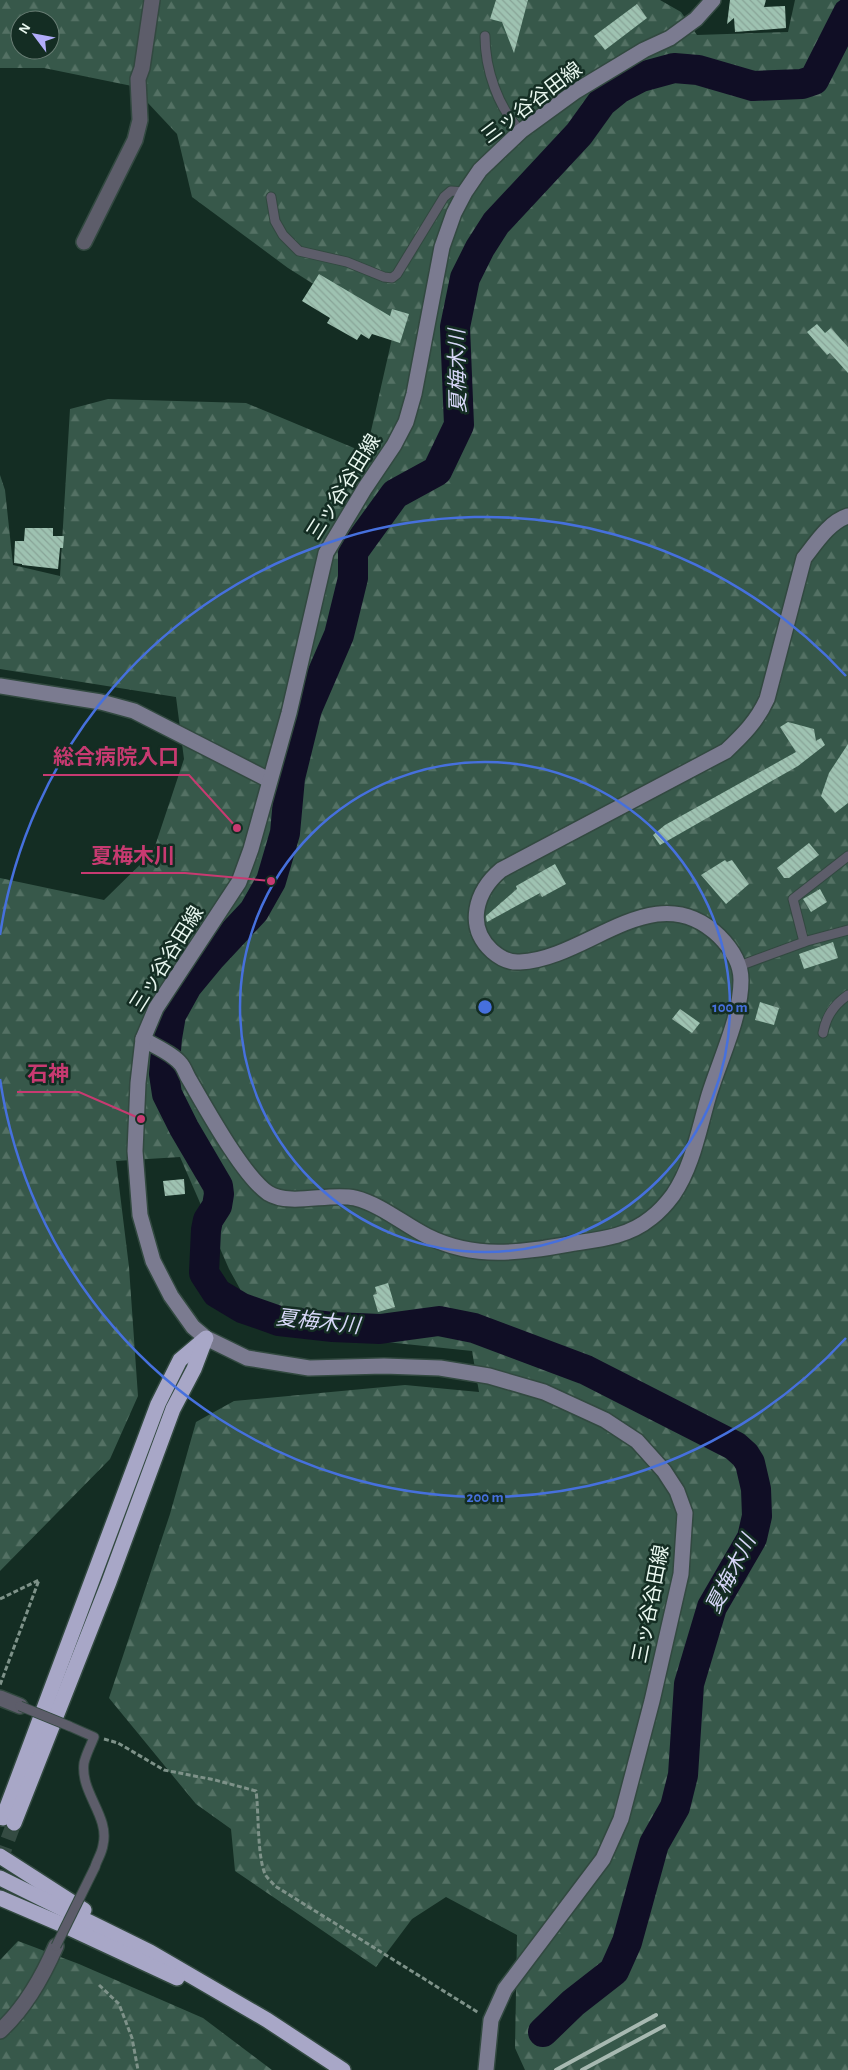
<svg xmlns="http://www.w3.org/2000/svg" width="848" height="2070" viewBox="0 0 848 2070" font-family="'Alegreya Sans','Noto Sans JP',sans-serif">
	<defs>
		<pattern id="forest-firs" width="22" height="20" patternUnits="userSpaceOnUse" patternTransform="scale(1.25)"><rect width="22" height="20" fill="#37584a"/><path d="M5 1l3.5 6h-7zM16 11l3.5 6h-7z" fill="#547164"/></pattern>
		<pattern id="building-back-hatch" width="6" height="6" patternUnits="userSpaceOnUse" patternTransform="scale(1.25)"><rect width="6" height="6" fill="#9ec2b1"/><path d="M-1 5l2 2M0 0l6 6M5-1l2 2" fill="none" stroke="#88a497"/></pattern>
	</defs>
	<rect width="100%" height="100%" fill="#142d23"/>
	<g fill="url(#forest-firs)" fill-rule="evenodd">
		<path d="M 0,0 L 660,0 L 681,12 L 697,35 L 788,32 L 795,0 L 848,0 L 848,2070 L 525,2070 L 515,2048 L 517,1935 L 446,1897 L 412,1919 L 376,1967 L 235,1871 L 231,1829 L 196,1804 L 109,1698 L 170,1514 L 196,1422 L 234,1401 L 405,1385 L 479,1392 L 472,1351 L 262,1329 L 229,1269 L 180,1157 L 116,1161 L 129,1267 L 138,1396 L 110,1459 L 0,1571 L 0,878 L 104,900 L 153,852 L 184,759 L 176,697 L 0,669 L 0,475 L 5,490 L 13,565 L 60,576 L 70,409 L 108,399 L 246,403 L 366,453 L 393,334 L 288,268 L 192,197 L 177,134 L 132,86 L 44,68 L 0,68 ZM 20,20 L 50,20 L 50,50 L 20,50 Z"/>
		<polygon points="18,1941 79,1964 203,2018 272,2070 0,2070 0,1960"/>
	</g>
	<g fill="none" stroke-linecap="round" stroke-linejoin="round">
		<polyline stroke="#100e25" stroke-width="30" points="543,2032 573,2003 614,1971 627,1942 654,1844 675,1807 683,1775 689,1684 712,1607 752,1538 757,1516 756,1489 750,1463 745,1455 735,1446 586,1370 474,1328 439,1321 380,1329 333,1327 279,1321 242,1308 217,1293 204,1273 206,1230 208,1220 217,1206 219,1194 218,1186 184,1128 167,1094 164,1074 167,1038 171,1015 187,986 211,957 254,911 271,881 285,833 290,778 307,709 339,635 353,578 353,552 395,494 437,471 459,425 455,327 465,278 480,248 496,223 579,134 602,102 618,89 641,77 674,68 698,70 753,86 802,84 814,80 848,13"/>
	</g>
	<g fill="url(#building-back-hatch)">
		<polygon points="496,0 528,0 514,53 502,22 490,19"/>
		<polygon points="730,0 766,0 764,7 785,6 786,28 735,32 734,18 727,24"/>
		<polygon points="637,4 647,18 605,50 594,36"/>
		<polygon points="319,274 390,316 392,309 409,314 400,343 372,334 369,339 361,334 357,340 327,323 330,318 302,301"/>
		<polygon points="817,324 825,333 831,328 848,347 848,373 830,353 827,355 807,332"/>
		<polygon points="25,528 53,528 53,536 64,536 63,548 60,548 58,569 22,565 22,564 14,563 15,541 24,541"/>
		<polygon points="788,722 814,729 816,741 821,738 825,745 798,766 660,845 653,835 665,825 796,752 780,727"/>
		<polygon points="848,744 848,803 835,813 821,796 829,773"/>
		<polygon points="809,843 819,855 789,878 784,878 777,868"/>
		<polygon points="725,860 727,862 732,860 749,884 726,904 701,875"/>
		<polygon points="555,864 566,884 542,897 540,893 487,922 486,916 517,889 516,886"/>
		<polygon points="820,889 827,902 811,912 803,899"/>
		<polygon points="833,942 838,958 804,969 799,954"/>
		<polygon points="760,1002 779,1008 774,1025 755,1020"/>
		<polygon points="680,1009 700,1023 692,1033 672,1019"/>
		<polygon points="184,1179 185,1194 165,1196 163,1181"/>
		<polygon points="388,1283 395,1307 378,1312 373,1295 377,1294 375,1287"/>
	</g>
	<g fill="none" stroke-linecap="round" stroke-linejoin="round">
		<polyline stroke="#344b42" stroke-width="15" stroke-dasharray="15 8" stroke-linecap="butt" points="0,1861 14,1823"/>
		<defs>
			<g id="lane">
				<path d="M 485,36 C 485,69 498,108 521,131"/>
				<polyline points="271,197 275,221 283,235 299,251 347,262 384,277 392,278 397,274 444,197 451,191 465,192"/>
				<polyline points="804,942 793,899 848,856"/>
				<polyline points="739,966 807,941 848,930"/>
				<path d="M 823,1033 C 826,1016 834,1005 848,995"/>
				<path d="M 69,1726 L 94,1737 C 91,1745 86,1754 84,1763 C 80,1793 110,1816 103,1845 C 102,1853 97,1860 95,1867"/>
			</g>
			<g id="street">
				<polyline points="84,242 135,140 140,120 138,79 142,68 152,0"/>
				<polyline points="0,1698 20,1706"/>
				<path d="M 0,2031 C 24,2009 43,1976 56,1946"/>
			</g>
			<g id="secondary">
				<polyline points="0,686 101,702 134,711 269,780"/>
				<path d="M 143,1039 C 154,1046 172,1053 180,1063 C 184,1067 186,1074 189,1079 C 206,1108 243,1176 268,1193 C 291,1207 329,1192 355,1198 C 382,1205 403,1224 427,1236 C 477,1261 523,1252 575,1243 C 603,1239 629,1236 651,1218 C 659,1212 667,1203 673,1195 C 693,1166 699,1128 709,1095 C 720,1059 741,1017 741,980 C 741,963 730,947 719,936 C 655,874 588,959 520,962 C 509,963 500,958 492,951 C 465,926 476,891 501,870 L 726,751 C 743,735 757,721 767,699 L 804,558 C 816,543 829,522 848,516"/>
				<polyline points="486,2070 491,2020 505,1989 603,1859 621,1819 652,1701 681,1574 685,1513 677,1491 664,1471 637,1441 605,1420 544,1392 489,1376 440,1368 384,1366 309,1368 247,1358 206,1338 193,1327 171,1296 153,1261 140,1215 135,1151 138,1083 143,1039 156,1008 239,882 251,849 289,713 326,553 365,488 394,445 406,422 414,394 442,247 454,213 465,192 480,170 521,131 576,91 644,50 670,38 696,19 713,0"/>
			</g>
			<g id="highway">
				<polyline points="3,1818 158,1404 180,1360 206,1338"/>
				<polyline points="14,1823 109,1582 173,1409 194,1369 205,1340"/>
				<polyline points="0,1856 84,1910"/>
				<polyline points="0,1878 150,1952 267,2020 343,2070"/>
				<polyline points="0,1898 63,1925 177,1978"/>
			</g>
		</defs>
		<use href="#lane" stroke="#324940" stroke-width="11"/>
		<use href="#street" stroke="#324940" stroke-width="18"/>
		<use href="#secondary" stroke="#324940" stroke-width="18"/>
		<use href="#highway" stroke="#324940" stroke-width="18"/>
		<g stroke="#7e9289" stroke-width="3" stroke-dasharray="5 2.5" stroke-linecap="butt">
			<polyline points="0,1599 39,1580 0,1685"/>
			<path d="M 104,1739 L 118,1743 L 164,1770 L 215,1780 L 256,1791 C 259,1813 257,1855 265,1874 C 267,1878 272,1882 275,1886 L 479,2013"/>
			<polyline points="99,1985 119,2004 132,2038 138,2070"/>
		</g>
		<use href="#lane" stroke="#5d5d6a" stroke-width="9"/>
		<use href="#street" stroke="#5d5d6a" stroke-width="15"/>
		<use href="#secondary" stroke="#7b7b90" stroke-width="15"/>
		<use href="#highway" stroke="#a8a7c7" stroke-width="15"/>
		<g stroke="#a7b9b1" stroke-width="4">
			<polyline points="556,2070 656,2015"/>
			<polyline points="582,2070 664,2026"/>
		</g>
		<defs>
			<g id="lane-bridge">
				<polyline points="20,1706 69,1726"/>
				<polyline points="56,1946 95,1867"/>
			</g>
		</defs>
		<use href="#lane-bridge" stroke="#324940" stroke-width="11" stroke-linecap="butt"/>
		<use href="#lane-bridge" stroke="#5d5d6a" stroke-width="9"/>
	</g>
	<g fill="none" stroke="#4670dd" stroke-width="2.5">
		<circle cx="485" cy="1007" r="245"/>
		<path d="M846 1338A490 490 0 0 1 0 1079M0 935A490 490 0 0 1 846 676"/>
	</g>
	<g text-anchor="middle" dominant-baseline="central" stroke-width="5" stroke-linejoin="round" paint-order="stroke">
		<g font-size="20" fill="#e9f8f0" stroke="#142d23">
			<text transform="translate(532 103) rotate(-37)">三ッ谷谷田線</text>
			<text transform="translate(344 487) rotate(-58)">三ッ谷谷田線</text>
			<text transform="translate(167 959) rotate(-58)">三ッ谷谷田線</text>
			<text transform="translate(651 1604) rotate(-79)">三ッ谷谷田線</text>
		</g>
		<g font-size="21" font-style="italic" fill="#d7d7f8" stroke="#142d23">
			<text transform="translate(458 371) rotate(-91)">夏梅木川</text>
			<text transform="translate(318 1322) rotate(6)">夏梅木川</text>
			<text transform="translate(731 1574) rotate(-63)">夏梅木川</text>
		</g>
	</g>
	<circle cx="485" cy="1007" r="8" fill="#4670dd" stroke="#142d23" stroke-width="2.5"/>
	<g font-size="15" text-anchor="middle" font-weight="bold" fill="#4670dd" stroke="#142d23" stroke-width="5" stroke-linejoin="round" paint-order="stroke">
		<text x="730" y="1012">100 m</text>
		<text x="485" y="1502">200 m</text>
	</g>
	<path fill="none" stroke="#c83a71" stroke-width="2" d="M237 828L189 775H43M271 881L185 873H81M141 1119L79 1092H17"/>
	<g fill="#c83a71" stroke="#142d23" stroke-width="2">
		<circle cx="237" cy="828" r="5"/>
		<circle cx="271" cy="881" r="5"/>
		<circle cx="141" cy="1119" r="5"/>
	</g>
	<g font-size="21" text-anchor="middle" font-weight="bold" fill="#c83a71" stroke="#142d23" stroke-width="5" stroke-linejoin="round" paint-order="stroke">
		<text x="116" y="764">総合病院入口</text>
		<text x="133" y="863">夏梅木川</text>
		<text x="48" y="1081">石神</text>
	</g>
	<g transform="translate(35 35) rotate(302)"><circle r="24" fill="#142d23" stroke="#697e75"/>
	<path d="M0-4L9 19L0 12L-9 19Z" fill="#b1adfa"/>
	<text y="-8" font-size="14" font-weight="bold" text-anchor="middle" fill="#e9f8f0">N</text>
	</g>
</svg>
